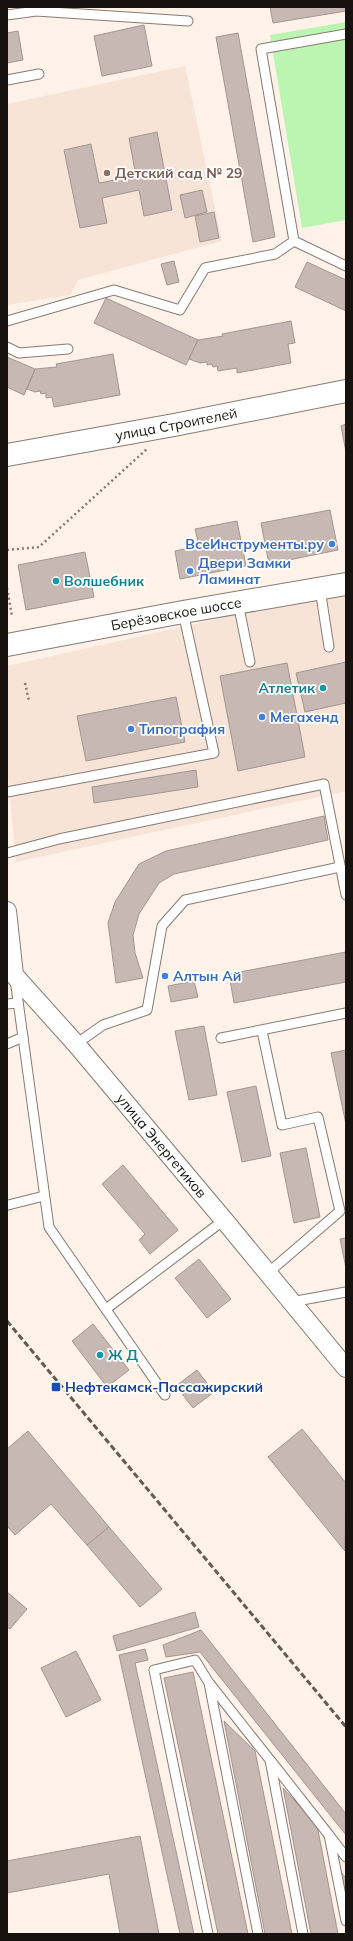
<svg xmlns="http://www.w3.org/2000/svg" width="353" height="1941" viewBox="0 0 353 1941" font-family="Mulish,sans-serif">
	<rect width="100%" height="100%" fill="#fff2e9"/>
	<g fill="#f7e4d6">
		<polygon points="185,66 222,241 78,280 70,295 7,305 7,104"/>
		<polygon points="346,590 346,791 16,862 7,765 7,666"/>
	</g>
	<polygon fill="#bcf4b2" points="346,22 346,220 302,228 270,35"/>
	<g fill="#c7b8b3" stroke="#a39590">
		<polygon points="270,7 346,7 346,11 273,23"/>
		<polygon points="144,25 152,66 102,76 94,36"/>
		<polygon points="18,31 23,60 7,63 7,33"/>
		<polygon points="238,33 275,237 253,242 216,37"/>
		<polygon points="157,132 172,210 144,216 139,190 102,198 107,223 80,228 64,150 91,144 99,183 136,176 129,138"/>
		<polygon points="202,190 207,212 185,218 180,195"/>
		<polygon points="214,212 219,238 200,242 195,216"/>
		<polygon points="174,261 179,282 167,285 161,264"/>
		<polygon points="307,262 346,280 346,311 295,287"/>
		<polygon points="106,298 198,340 186,365 94,323"/>
		<polygon points="291,321 295,343 288,344 291,363 237,373 237,368 218,371 217,366 213,367 212,364 207,365 207,362 200,363 189,359 198,340 223,336 222,334"/>
		<polygon points="113,354 120,395 54,407 52,397 46,398 46,393 41,394 40,391 35,392 27,389 35,369 57,367 56,364"/>
		<polygon points="7,357 35,369 24,395 7,387"/>
		<polygon points="346,424 346,452 341,426"/>
		<polygon points="330,510 338,550 269,564 261,523"/>
		<polygon points="237,521 246,566 180,579 175,551 199,546 195,529"/>
		<polygon points="85,552 94,597 26,610 18,565"/>
		<polygon points="346,662 346,703 305,712 296,673"/>
		<polygon points="287,663 305,757 238,771 220,676"/>
		<polygon points="176,697 185,742 86,761 77,716"/>
		<polygon points="196,770 198,787 94,803 92,787"/>
		<polygon points="324,816 328,840 174,874 159,883 139,914 133,935 135,953 143,978 116,983 108,923 115,902 139,864 166,851"/>
		<polygon points="346,952 346,982 234,1003 229,974"/>
		<polygon points="194,981 198,997 171,1002 168,986"/>
		<polygon points="204,1026 217,1095 189,1100 175,1031"/>
		<polygon points="346,1050 346,1124 331,1053"/>
		<polygon points="256,1086 271,1156 242,1162 227,1092"/>
		<polygon points="306,1148 320,1217 294,1223 280,1153"/>
		<polygon points="123,1165 178,1230 150,1254 139,1240 145,1234 102,1184"/>
		<polygon points="346,1238 346,1268 340,1239"/>
		<polygon points="199,1259 231,1299 207,1318 175,1278"/>
		<polygon points="93,1324 129,1370 107,1387 72,1341"/>
		<polygon points="197,1370 214,1392 193,1408 176,1386"/>
		<polygon points="302,1429 346,1483 345,1551 268,1457"/>
		<polygon points="28,1431 109,1527 87,1545 51,1504 15,1535 7,1526 7,1449"/>
		<polygon points="109,1527 162,1589 140,1607 87,1545"/>
		<polygon points="7,1592 27,1609 10,1629 7,1627"/>
		<polygon points="195,1612 199,1627 117,1651 113,1636"/>
		<polygon points="201,1630 346,1814 346,1835 200,1652 166,1657 163,1645"/>
		<polygon points="145,1649 148,1660 135,1663 194,1934 180,1934 119,1655"/>
		<polygon points="76,1651 101,1700 66,1717 41,1668"/>
		<polygon points="193,1672 248,1934 218,1934 164,1678"/>
		<polygon points="224,1721 255,1751 292,1934 265,1934"/>
		<polygon points="283,1788 317,1825 338,1934 311,1934"/>
		<polygon points="140,1836 159,1934 120,1934 109,1874 7,1893 7,1861"/>
		<polygon points="339,1870 346,1878 346,1901"/>
	</g>
	<g fill="none" stroke-linecap="round" stroke-linejoin="round">
		<defs>
			<g id="service">
				<polyline points="7,15 36,11 188,21"/>
				<polyline points="7,80 39,74"/>
				<polyline points="294,241 261,49 346,34"/>
				<polyline points="294,241 346,266"/>
				<polyline points="7,321 114,290 180,310 205,268 275,254 294,241"/>
				<polyline points="7,347 19,353 68,349"/>
				<polyline points="320,589 329,647"/>
				<polyline points="238,603 250,662"/>
				<polyline points="7,792 214,753 183,612"/>
				<polyline points="7,853 59,839 324,784 346,895"/>
				<polyline points="15,979 49,1227 165,1395"/>
				<polyline points="7,1004 18,1003"/>
				<polyline points="262,1031 282,1125 318,1117 340,1211 268,1273"/>
				<polyline points="221,1038 346,1013"/>
				<polyline points="7,1044 23,1037"/>
				<polyline points="76,1044 103,1025 147,1010 162,926 185,900 340,867"/>
				<polyline points="8,1205 44,1196"/>
				<polyline points="291,1302 346,1292"/>
				<polyline points="106,1309 224,1220"/>
				<polyline points="210,1684 270,1760 303,1934"/>
				<polyline points="271,1761 329,1835"/>
				<polyline points="346,1857 329,1835 346,1921"/>
				<polyline points="208,1934 154,1670 195,1660 209,1683 258,1934"/>
			</g>
			<g id="minor">
				<path id="s1" d="M 7,911 L 14,975 L 76,1044 L 224,1220 L 346,1368"/>
			</g>
			<g id="secondary">
				<path id="s2" d="M 7,455 L 174,425 L 346,391"/>
				<path id="s3" d="M 7,645 L 183,612 L 346,584"/>
			</g>
		</defs>
		<use href="#service" stroke="#877b74" stroke-width="11"/>
		<use href="#minor" stroke="#877b74" stroke-width="20"/>
		<use href="#secondary" stroke="#877b74" stroke-width="24"/>
		<g stroke="#837a74" stroke-width="2.5" stroke-dasharray="2 3" stroke-linecap="butt">
			<polyline points="7,550 39,547 148,448"/>
			<polyline points="7,588 12,616"/>
			<polyline points="25,683 29,701"/>
		</g>
		<use href="#service" stroke="#fff" stroke-width="9"/>
		<use href="#minor" stroke="#fff" stroke-width="18"/>
		<use href="#secondary" stroke="#fff" stroke-width="22"/>
		<polyline stroke="#635b56" stroke-width="3" stroke-dasharray="6 3" stroke-linecap="butt" points="7,1321 346,1727"/>
	</g>
	<circle fill="#8d6e63" stroke="#fff" stroke-width="1.5" cx="107" cy="173" r="4"/>
	<g fill="#3f7fe0" stroke="#fff" stroke-width="1.5">
		<circle cx="332" cy="544" r="4"/>
		<circle cx="190" cy="571" r="4"/>
		<circle cx="262" cy="717" r="4"/>
		<circle cx="131" cy="729" r="4"/>
		<circle cx="165" cy="976" r="4"/>
	</g>
	<g fill="#0f9aa8" stroke="#fff" stroke-width="1.5">
		<circle cx="56" cy="581" r="4"/>
		<circle cx="323" cy="688" r="4"/>
		<circle cx="100" cy="1355" r="4"/>
	</g>
	<rect fill="#1a4fb4" stroke="#fff" stroke-width="1.5" x="51" y="1382" width="10" height="10" rx="2"/>
	<g text-anchor="middle" dominant-baseline="central" stroke-width="3.5" stroke-linejoin="round" paint-order="stroke">
		<g font-size="14" font-weight="bold" fill="#785e54" stroke="#fff" text-anchor="start">
			<text x="115" y="173">Детский сад № 29</text>
		</g>
		<g font-size="14" fill="#17120f" stroke="#fff">
			<text stroke="none"><textPath href="#s2" startOffset="172">улица Строителей</textPath></text>
			<text stroke="none"><textPath href="#s3" startOffset="172">Берёзовское шоссе</textPath></text>
			<text stroke="none"><textPath href="#s1" startOffset="290">улица Энергетиков</textPath></text>
		</g>
		<g font-size="14" font-weight="bold" fill="#366cbe" stroke="#fff" text-anchor="start">
			<text x="324" y="544" text-anchor="end">ВсеИнструменты.ру</text>
			<text x="198" y="563">Двери Замки<tspan x="198" dy="16">Ламинат</tspan></text>
			<text x="270" y="717">Мегахенд</text>
			<text x="139" y="729">Типография</text>
			<text x="173" y="976">Алтын Ай</text>
		</g>
		<g font-size="14" font-weight="bold" fill="#0d838f" stroke="#fff" text-anchor="start">
			<text x="64" y="581">Волшебник</text>
			<text x="315" y="688" text-anchor="end">Атлетик</text>
			<text x="108" y="1355">Ж Д</text>
		</g>
		<g font-size="14" font-weight="bold" fill="#164399" stroke="#fff" text-anchor="start">
			<text x="65" y="1387">Нефтекамск-Пассажирский</text>
		</g>
	</g>
	<rect width="353" height="1941" fill="none" stroke="#17120f" stroke-width="16"/>
</svg>
